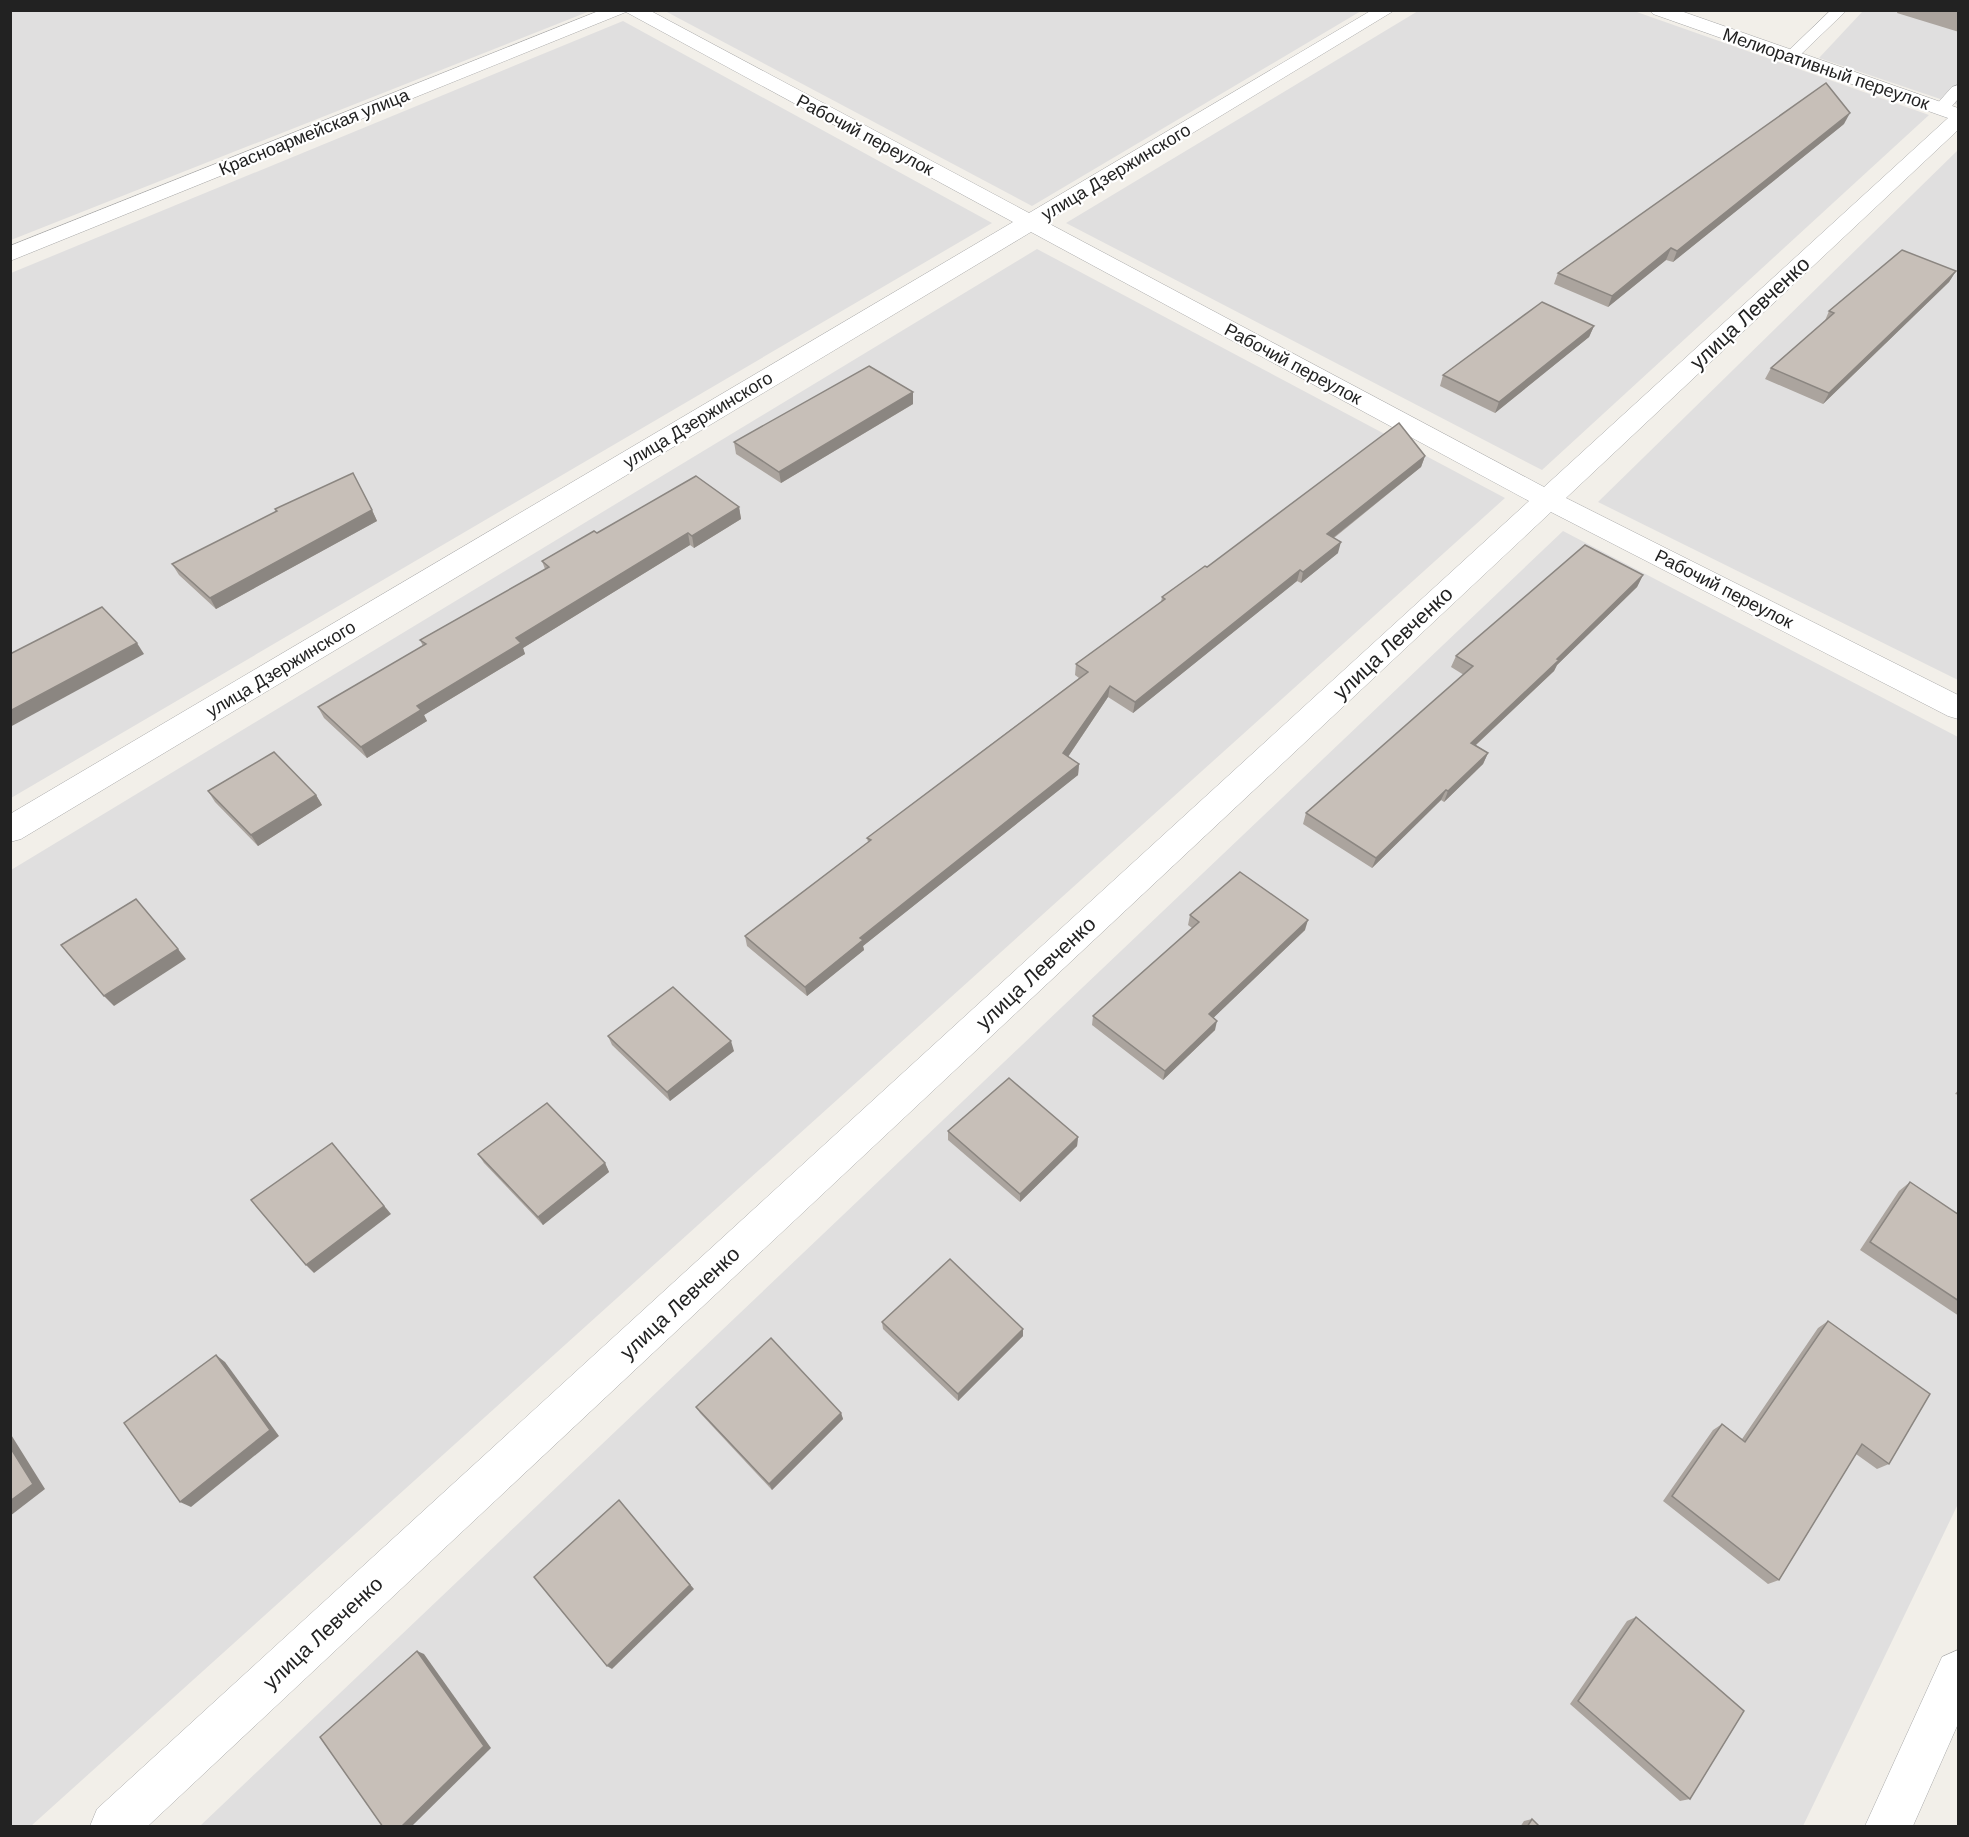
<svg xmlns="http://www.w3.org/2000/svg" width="1969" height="1837" viewBox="0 0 1969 1837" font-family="'DM Sans',sans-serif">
	<rect width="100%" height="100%" fill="#f2efe9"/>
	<g fill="#e0dfdf">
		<polygon points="11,10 590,10 590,11 11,240"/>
		<polygon points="665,11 665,10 1361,11 1032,206"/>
		<polygon points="1418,11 1634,11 1929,115 1542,470 1066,223"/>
		<polygon points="1863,11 1958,11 1958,105 1819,58"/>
		<polygon points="623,21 992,223 11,798 11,273"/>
		<polygon points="1958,150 1958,680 1598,502"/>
		<polygon points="1037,249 1505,498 31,1826 11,1826 11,870"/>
		<polygon points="1563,531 1958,737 1958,1504 1803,1826 200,1826"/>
	</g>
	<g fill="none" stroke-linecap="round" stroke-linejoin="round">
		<defs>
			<g id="service">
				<polygon points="1831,10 1847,10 1795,60 1785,60 1782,57 1785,54"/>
				<polygon points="1958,85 1958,99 1947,112 1935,112 1933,109 1935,106 1952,87"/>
			</g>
			<g id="minor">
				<polygon points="601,10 649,10 1029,213 1372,10 1395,10 1046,222 1544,487 1948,118 1653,14 1650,10 1678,10 1958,108 1958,130 1566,498 1958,695 1958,719 1948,716 1551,512 148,1826 90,1826 97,1809 1529,501 1031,232 21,839 10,842 10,814 1013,222 626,12 10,261 10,246"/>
				<polygon points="1958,1650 1958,1724 1913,1826 1865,1826 1942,1657"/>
			</g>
		</defs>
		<use href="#service" stroke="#a9a9a9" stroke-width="1"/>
		<use href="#minor" stroke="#a9a9a9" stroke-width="1"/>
		<use href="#service" fill="#fff" fill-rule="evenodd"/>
		<use href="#minor" fill="#fff" fill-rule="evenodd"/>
	</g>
	<g fill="#aba49e">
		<polygon points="1898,10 1959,10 1959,32 1897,13"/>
		<polygon points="1844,124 1673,262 1666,260 1608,307 1554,284 1558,273"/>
		<polygon points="1956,271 1949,282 1823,404 1765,379 1771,368 1824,323 1829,311"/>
		<polygon points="1594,326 1589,337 1495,413 1440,386 1443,375"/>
		<polygon points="913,392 913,404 781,483 736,454 734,442"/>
		<polygon points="1425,456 1421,467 1334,538 1338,553 1301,583 1297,581 1133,713 1108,697 1068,757 1079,764 1078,775 863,946 864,950 807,996 747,946 745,936 868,842 867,838 1079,678 1075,675 1076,664 1161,602 1162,597 1207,567"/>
		<polygon points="739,507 741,519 694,548 690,545 523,648 525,654 424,715 427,721 367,758 324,718 318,707 423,646 420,640 545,569 542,561 597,533"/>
		<polygon points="275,509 372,510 377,521 216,609 179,575 172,564 276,512"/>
		<polygon points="1643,575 1637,587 1557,665 1554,671 1476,745 1488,753 1483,764 1444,802 1441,800 1372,868 1303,824 1306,813 1464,675 1451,667 1456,656"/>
		<polygon points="208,791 316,795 322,805 258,846 215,802"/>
		<polygon points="1190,915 1305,930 1213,1018 1215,1030 1163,1080 1092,1025 1093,1016 1192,928 1188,925"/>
		<polygon points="608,1036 734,1051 670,1101 612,1045"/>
		<polygon points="1959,1089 1959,1095 1955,1094"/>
		<polygon points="948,1131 1078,1137 1077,1146 1020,1202 948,1140"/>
		<polygon points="478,1154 605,1163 609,1172 543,1225 484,1163"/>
		<polygon points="1910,1182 1959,1215 1959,1316 1860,1250 1899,1191"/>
		<polygon points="1828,1321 1889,1464 1877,1469 1856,1454 1779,1580 1768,1584 1663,1501 1713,1430 1722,1424 1742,1439 1818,1328"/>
		<polygon points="882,1322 1023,1329 1023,1336 958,1401 883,1329"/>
		<polygon points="696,1407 841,1413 843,1419 772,1490 700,1413"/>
		<polygon points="1636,1617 1690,1799 1680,1801 1570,1704 1627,1621"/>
		<polygon points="1532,1819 1540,1827 1520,1827 1524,1821"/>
	</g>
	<g fill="#8b8681">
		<polygon points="1850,113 1844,124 1673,262 1677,251"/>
		<polygon points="1671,248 1666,260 1608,307 1612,296"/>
		<polygon points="1956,271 1949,282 1823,404 1829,393"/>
		<polygon points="1594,326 1589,337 1495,413 1499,402"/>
		<polygon points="913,392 913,404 781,483 779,472"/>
		<polygon points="1425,456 1421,467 1324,545 1327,534"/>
		<polygon points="739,507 741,519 694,548 692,536"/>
		<polygon points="372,510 377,521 216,609 210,598"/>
		<polygon points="688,533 690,545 523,648 525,654 424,715 427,721 367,758 361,747 417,706 516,638"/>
		<polygon points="1341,542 1338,553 1301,583 1303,572"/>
		<polygon points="1300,570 1297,581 1133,713 1135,702"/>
		<polygon points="1643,575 1637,587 1557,665 1554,671 1467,753 1471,743"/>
		<polygon points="137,643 144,654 10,727 10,711"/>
		<polygon points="1110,686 1108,697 1063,764 1063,753"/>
		<polygon points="1488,753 1483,764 1444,802 1448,791"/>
		<polygon points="1079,764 1078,775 863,946 864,950 807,996 805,987 860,938"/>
		<polygon points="1446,790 1441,800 1372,868 1376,858"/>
		<polygon points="316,795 322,805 258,846 251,835"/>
		<polygon points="1308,920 1305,930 1207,1024 1209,1014"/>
		<polygon points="178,949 186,959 114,1006 104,996"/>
		<polygon points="1217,1021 1215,1030 1163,1080 1165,1071"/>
		<polygon points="731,1041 734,1051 670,1101 667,1092"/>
		<polygon points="1078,1137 1077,1146 1020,1202 1020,1194"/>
		<polygon points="332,1143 391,1214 314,1273 306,1265"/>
		<polygon points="605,1163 609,1172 543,1225 538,1217"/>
		<polygon points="1023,1329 1023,1336 958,1401 958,1394"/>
		<polygon points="216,1355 225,1362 279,1436 191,1507 180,1502"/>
		<polygon points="841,1413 843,1419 772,1490 769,1484"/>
		<polygon points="10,1433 45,1489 10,1516"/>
		<polygon points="619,1500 694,1589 612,1669 607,1666"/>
		<polygon points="417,1651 424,1654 491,1748 411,1827 401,1827"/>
	</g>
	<g fill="#c7bfb8" stroke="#8b8681" stroke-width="1.5">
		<polygon points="1826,83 1850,113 1677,251 1671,248 1612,296 1558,273"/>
		<polygon points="1902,250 1956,271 1829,393 1771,368 1834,313 1829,311"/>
		<polygon points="1542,302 1594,326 1499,402 1443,375"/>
		<polygon points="869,366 913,392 779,472 734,442"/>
		<polygon points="1399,423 1425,456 1327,534 1341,542 1303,572 1300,570 1135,702 1110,686 1063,753 1079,764 860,938 863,940 805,987 745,936 871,840 867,838 1088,672 1076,664 1165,599 1162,597 1205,566 1207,567"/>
		<polygon points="353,473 372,510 210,598 172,564 277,511 275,509"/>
		<polygon points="696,476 739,507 692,536 688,533 516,638 521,643 417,706 421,710 361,747 318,707 426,644 420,640 549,567 542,561 594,531 597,533"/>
		<polygon points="1585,545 1643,575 1557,659 1559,660 1471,743 1488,753 1448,791 1446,790 1376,858 1306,813 1473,666 1456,656"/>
		<polygon points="102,607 137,643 10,711 10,654"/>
		<polygon points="274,752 316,795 251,835 208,791"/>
		<polygon points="1240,872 1308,920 1209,1014 1217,1021 1165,1071 1093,1016 1199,922 1190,915"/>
		<polygon points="136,899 178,949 104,996 61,945"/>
		<polygon points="673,987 731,1041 667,1092 608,1036"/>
		<polygon points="1009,1078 1078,1137 1020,1194 948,1131"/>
		<polygon points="547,1103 605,1163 538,1217 478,1154"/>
		<polygon points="332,1143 384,1206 306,1265 251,1200"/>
		<polygon points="1910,1182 1959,1215 1959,1301 1870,1242"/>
		<polygon points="950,1259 1023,1329 958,1394 882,1322"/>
		<polygon points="1828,1321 1930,1394 1889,1464 1862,1444 1779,1580 1672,1496 1722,1424 1745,1442"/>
		<polygon points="771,1338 841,1413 769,1484 696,1407"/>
		<polygon points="216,1355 270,1430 180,1502 124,1423"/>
		<polygon points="10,1447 33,1484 10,1501"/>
		<polygon points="619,1500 690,1585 607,1666 534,1577"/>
		<polygon points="1636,1617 1744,1711 1690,1799 1578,1701"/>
		<polygon points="417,1651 484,1746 401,1827 383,1827 320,1737"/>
		<polygon points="1532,1819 1540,1827 1527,1827"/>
	</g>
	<g text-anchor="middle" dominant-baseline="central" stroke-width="4.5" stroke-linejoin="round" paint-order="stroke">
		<g font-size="18" fill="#222" stroke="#fff">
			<text transform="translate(1826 69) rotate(19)">Мелиоративный переулок</text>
			<text transform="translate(314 132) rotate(-22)">Красноармейская улица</text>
			<text transform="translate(865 135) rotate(28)">Рабочий переулок</text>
			<text transform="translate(1116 172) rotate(-31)">улица Дзержинского</text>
			<text transform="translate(1293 364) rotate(28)">Рабочий переулок</text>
			<text transform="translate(698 420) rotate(-31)">улица Дзержинского</text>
			<text transform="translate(1724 589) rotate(27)">Рабочий переулок</text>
			<text transform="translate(281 669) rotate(-31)">улица Дзержинского</text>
		</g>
		<g font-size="21" fill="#222" stroke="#fff">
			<text transform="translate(1750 313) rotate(-43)">улица Левченко</text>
			<text transform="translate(1393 643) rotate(-43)">улица Левченко</text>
			<text transform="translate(1036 973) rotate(-43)">улица Левченко</text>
			<text transform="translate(680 1303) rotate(-43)">улица Левченко</text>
			<text transform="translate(323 1633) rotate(-43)">улица Левченко</text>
		</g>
	</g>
	<rect width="1969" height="1837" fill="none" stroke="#222222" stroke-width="24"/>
</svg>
